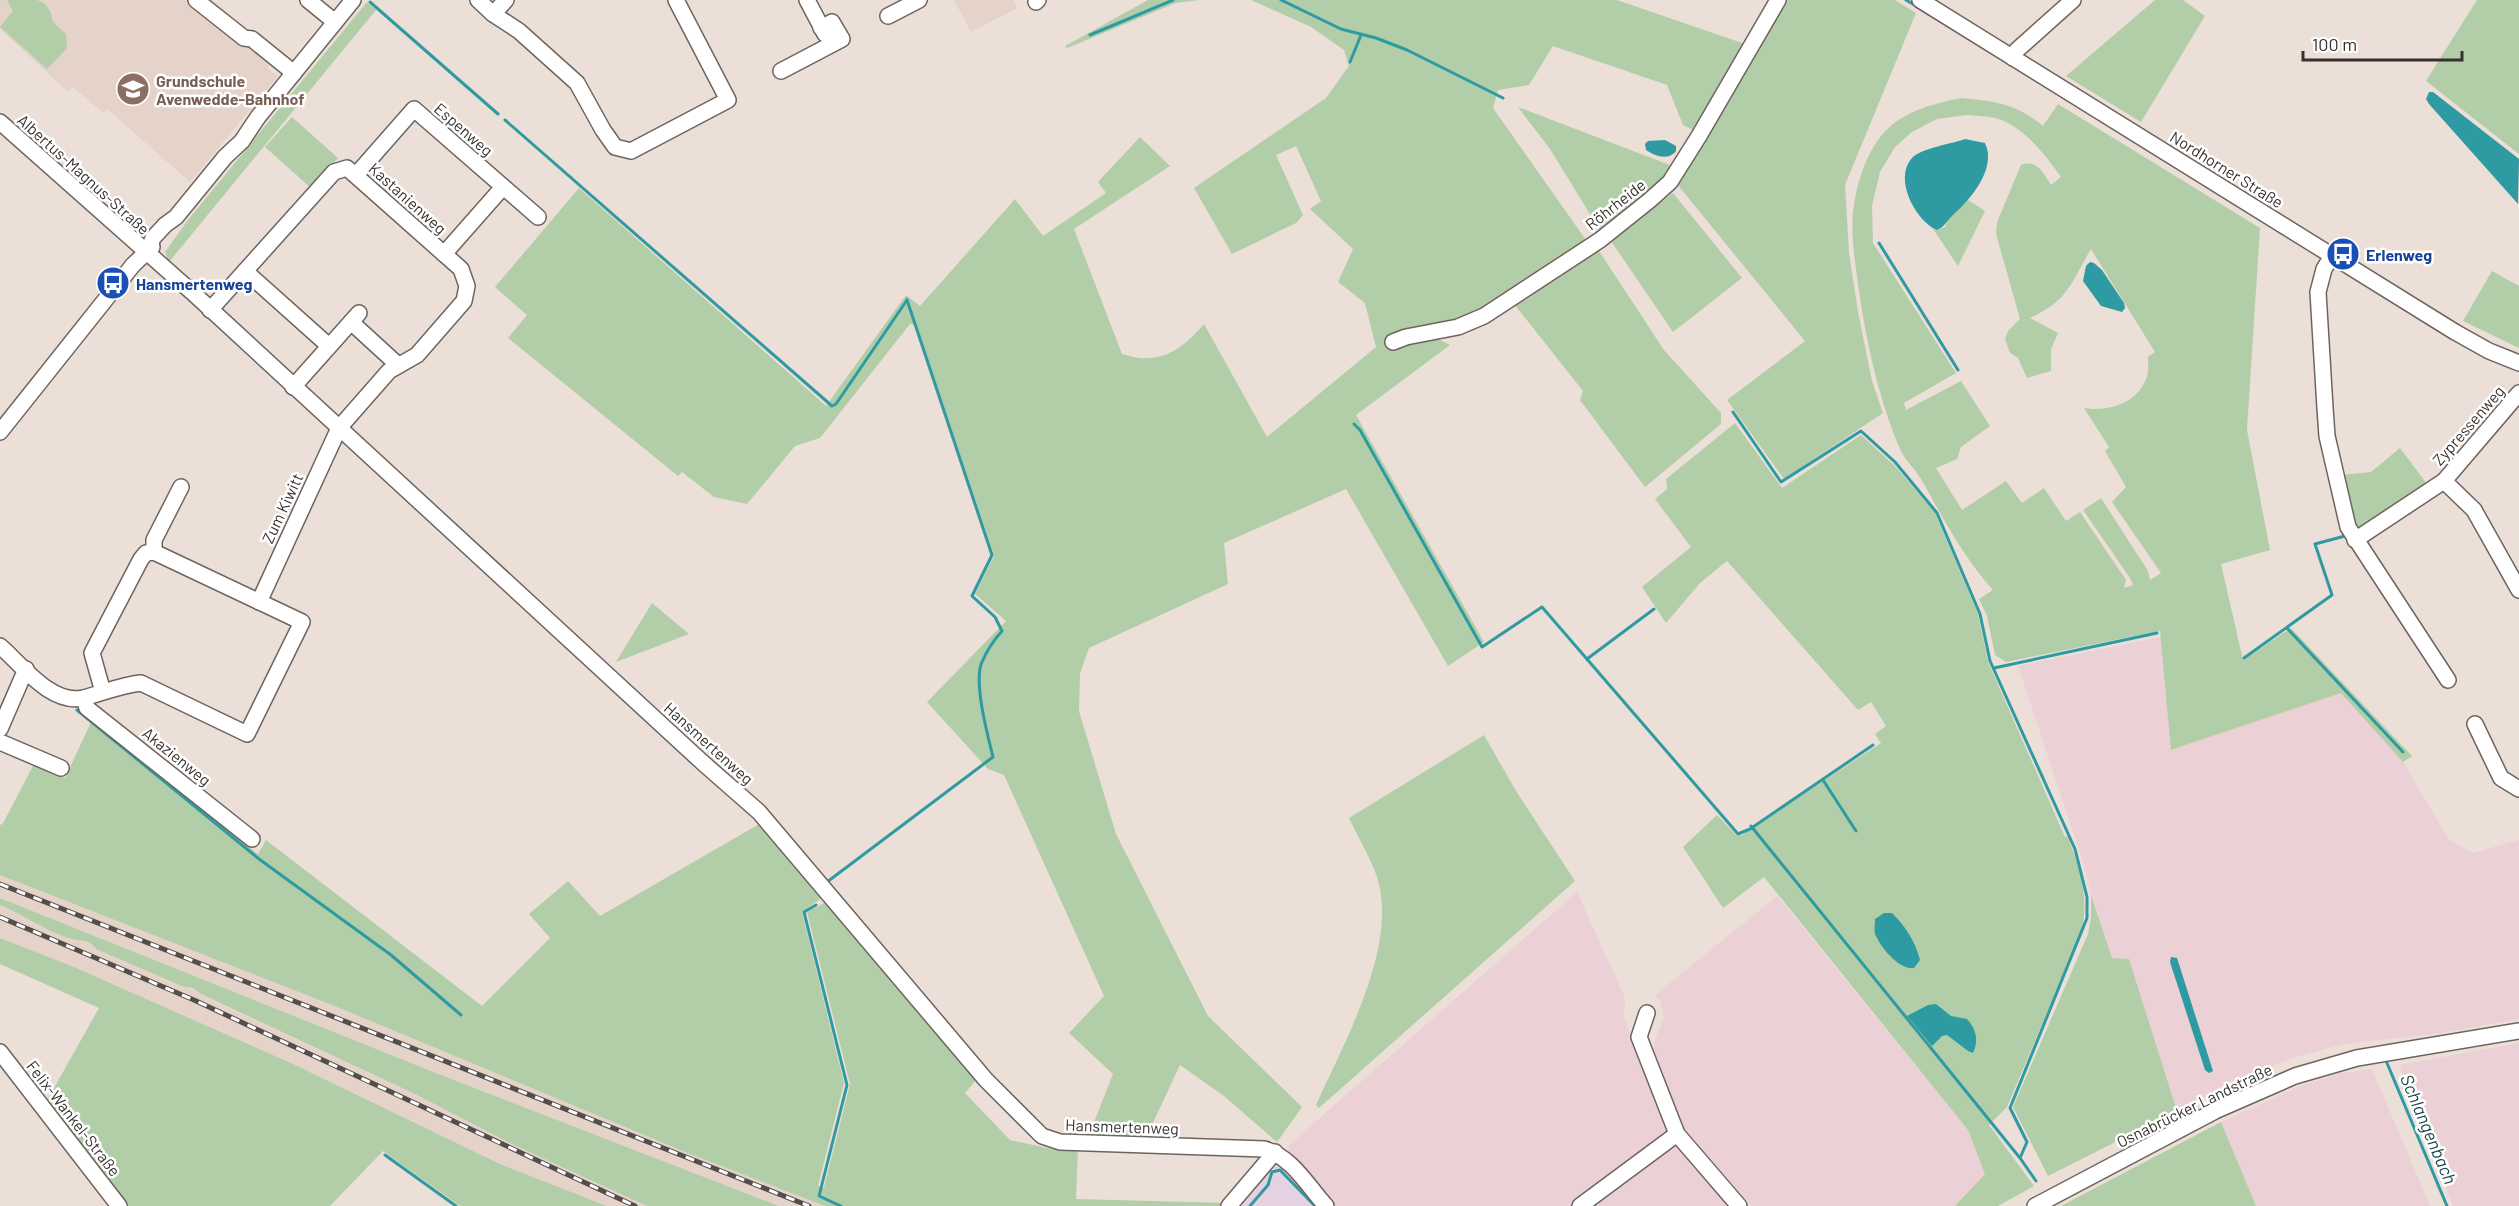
<svg xmlns="http://www.w3.org/2000/svg" width="2519" height="1206" viewBox="0 0 2519 1206" font-family="Barlow,sans-serif">
	<rect width="100%" height="100%" fill="#ecdfd8"/>
	<polygon fill="#e4d1e2" points="1279,1165 1287,1170 1319,1206 1239,1206 1272,1167"/>
	<g fill="#ebd0d5">
		<polygon points="2161,637 2172,750 2341,693 2403,762 2449,840 2473,853 2519,840 2519,1019 2441,1033 2344,1044 2289,1059 2246,1077 2177,1111 2129,959 2112,958 2091,895 2084,865 2018,666"/>
		<polygon points="1577,892 1625,998 1624,1018 1666,1125 1677,1146 1729,1206 1331,1206 1287,1154 1289,1145"/>
		<polygon points="1777,896 1968,1130 1985,1174 1955,1206 1752,1206 1684,1129 1654,1054 1655,1039 1664,1017 1660,1000 1654,996"/>
		<polygon points="2519,1043 2519,1206 2453,1206 2399,1065"/>
		<polygon points="2372,1069 2430,1206 2256,1206 2221,1122 2298,1087 2336,1074"/>
	</g>
	<g fill="#e5d2c8">
		<polygon points="0,0 189,0 269,64 267,68 278,76 190,182 107,109 103,113 73,87 68,92 0,29"/>
		<polygon points="954,0 1013,0 1017,8 971,32"/>
		<polygon points="0,875 332,1005 685,1152 825,1206 779,1206 441,1075 0,898"/>
		<polygon points="0,905 75,940 83,938 91,942 96,949 184,987 200,992 207,998 411,1092 512,1144 647,1206 607,1206 502,1165 293,1064 74,967 0,938"/>
	</g>
	<g fill="#b2cea8" fill-rule="evenodd">
		<polygon points="7,0 37,0 44,3 50,11 53,22 66,34 67,48 47,69 0,27 13,11"/>
		<polygon points="1148,0 1199,0 1176,3 1067,48 1065,46"/>
		<path d="M 1251,0 L 1617,0 L 1748,45 L 1697,132 L 1683,125 L 1667,85 L 1553,46 L 1529,85 L 1498,90 L 1493,108 L 1586,240 L 1481,310 L 1456,321 L 1419,329 L 1450,345 L 1356,415 L 1484,642 L 1448,666 L 1346,489 L 1224,543 L 1228,584 L 1089,648 L 1080,673 L 1079,711 L 1116,834 L 1208,1016 L 1302,1107 L 1277,1142 L 1224,1096 L 1180,1065 L 1144,1142 L 1087,1140 L 1113,1074 L 1069,1033 L 1104,996 L 1004,775 L 988,769 L 927,702 L 1006,621 L 975,594 L 994,556 L 916,325 L 910,324 L 820,438 L 795,446 L 747,504 L 714,497 L 682,472 L 678,476 L 508,338 L 527,315 L 495,287 L 579,188 L 826,406 L 906,295 L 920,306 L 1015,199 L 1043,236 L 1106,193 L 1098,182 L 1140,137 L 1170,166 L 1074,229 L 1122,354 C 1159,366 1181,351 1204,324 L 1267,437 L 1376,347 L 1365,303 L 1338,282 L 1353,249 L 1310,209 L 1321,201 L 1296,146 L 1276,155 L 1303,215 L 1296,223 L 1232,254 L 1194,188 L 1326,98 L 1349,66 L 1344,50 L 1311,27 Z"/>
		<polygon points="1785,0 1895,0 1916,13 1845,185 1849,253 1858,312 1872,381 1883,413 1784,479 1727,400 1805,341 1677,184"/>
		<polygon points="2155,0 2183,0 2205,16 2141,122 2066,76"/>
		<polygon points="2477,0 2519,0 2519,154 2426,81"/>
		<polygon points="367,2 376,10 169,262 165,252 188,220"/>
		<path d="M 1961,98 C 1996,101 2016,104 2043,126 L 2058,104 L 2260,228 L 2247,430 L 2270,550 L 2221,564 L 2243,660 L 2291,628 L 2412,756 L 2403,762 L 2341,693 L 2171,750 L 2160,631 L 2006,662 L 1995,655 L 1987,616 L 1979,599 L 1993,590 C 1963,557 1943,518 1921,479 C 1915,469 1905,460 1900,449 C 1877,395 1865,335 1857,277 C 1854,253 1850,228 1854,204 C 1858,180 1866,155 1881,136 C 1900,112 1932,104 1961,98 ZM 1967,115 C 1976,116 1986,116 1995,118 C 2023,125 2045,155 2061,177 L 2051,185 C 2043,173 2037,159 2021,165 L 1997,222 L 1996,234 L 2020,319 L 2008,331 L 2005,339 L 2010,353 L 2018,358 L 2027,378 L 2051,371 L 2051,349 L 2058,333 L 2030,318 C 2069,300 2070,284 2091,249 L 2155,352 L 2148,357 C 2148,363 2149,371 2147,376 C 2139,403 2109,412 2084,408 L 2109,447 L 2105,451 L 2126,487 L 2112,502 L 2161,573 L 2150,580 L 2148,571 L 2101,498 L 2083,510 L 2130,578 L 2133,585 L 2124,588 L 2126,580 L 2080,512 L 2066,521 L 2044,488 L 2022,503 L 2006,481 L 1962,510 L 1936,468 L 1957,459 L 1961,447 L 1990,426 L 1961,381 L 1906,410 L 1904,403 L 1956,373 L 1873,243 L 1872,206 L 1880,172 L 1895,147 L 1912,132 L 1937,119 Z"/>
		<polygon points="1518,107 1675,167 1667,180 1601,232 1550,149"/>
		<polygon points="292,117 338,158 311,188 265,147"/>
		<polygon points="1673,193 1742,278 1673,332 1611,241"/>
		<polygon points="1968,200 1985,211 1958,266 1933,229 1937,230 1945,227 1951,215"/>
		<polygon points="1597,248 1664,350 1721,413 1721,424 1645,487 1580,400 1583,391 1514,304"/>
		<polygon points="2492,271 2519,286 2519,348 2463,321"/>
		<path d="M 1735,423 L 1782,488 L 1861,435 L 1894,465 L 1935,513 L 1978,614 L 1988,662 L 2065,837 L 2067,836 C 2080,865 2090,901 2081,932 L 2007,1107 L 1989,1125 L 2034,1186 L 1998,1206 L 1955,1206 L 1985,1174 L 1968,1130 L 1764,877 L 1723,908 L 1683,847 L 1717,815 L 1737,836 L 1742,835 L 1881,743 L 1875,734 L 1886,726 L 1871,702 L 1858,710 L 1727,561 L 1700,583 L 1666,623 L 1642,587 L 1691,547 L 1655,499 L 1667,489 L 1666,479 Z"/>
		<polygon points="2400,448 2427,484 2355,532 2341,475 2371,472"/>
		<polygon points="652,603 689,634 616,662"/>
		<polygon points="92,720 258,854 266,840 482,1006 550,938 529,914 568,881 600,916 761,823 823,897 802,912 844,1083 818,1186 824,1187 850,1084 807,912 828,901 978,1078 965,1093 1010,1140 1052,1149 1078,1147 1076,1199 1227,1203 1224,1206 825,1206 685,1152 332,1005 0,875 0,824 2,825 34,764 65,778"/>
		<path d="M 1484,735 L 1516,791 L 1575,881 L 1319,1108 L 1316,1105 C 1344,1043 1399,945 1377,877 C 1370,857 1358,837 1349,818 Z"/>
		<polygon points="2091,895 2112,958 2129,959 2177,1111 2048,1176 2013,1107 2088,934 2091,918"/>
		<path d="M 0,898 L 441,1075 L 779,1206 L 647,1206 L 512,1144 L 411,1092 L 207,997 L 192,988 L 184,987 L 96,949 C 88,938 83,942 72,939 C 47,932 24,915 0,905 Z"/>
		<polygon points="0,938 74,967 293,1064 502,1165 607,1206 460,1206 383,1151 330,1206 126,1206 45,1104 99,1008 0,964"/>
		<polygon points="2221,1122 2256,1206 2061,1206"/>
	</g>
	<g fill="#2e9aa1">
		<polygon points="2429,92 2433,92 2519,159 2518,204 2429,104 2426,99"/>
		<path d="M 1965,139 L 1985,143 C 1997,168 1971,199 1954,214 C 1947,220 1946,226 1937,230 C 1916,221 1893,179 1912,158 C 1921,148 1952,144 1965,139 Z"/>
		<path d="M 1665,140 L 1676,146 L 1676,151 C 1668,161 1655,156 1646,150 L 1645,144 L 1648,141 Z"/>
		<polygon points="2090,262 2094,263 2102,270 2124,303 2125,308 2122,312 2101,306 2083,281 2086,266"/>
		<path d="M 1884,913 L 1892,913 C 1906,927 1915,941 1920,960 L 1914,968 C 1899,970 1881,948 1875,934 C 1874,929 1875,924 1875,919 Z"/>
		<polygon points="2171,957 2177,958 2213,1071 2209,1073 2205,1070 2170,962"/>
		<path d="M 1936,1004 L 1951,1016 L 1967,1019 C 1976,1029 1979,1040 1973,1053 L 1968,1051 L 1947,1035 L 1942,1036 L 1932,1046 L 1907,1016 L 1928,1005 Z"/>
	</g>
	<g fill="none" stroke-linecap="round" stroke-linejoin="round">
		<g stroke="#2e9aa1" stroke-width="3">
			<polyline points="1281,0 1341,29 1376,38 1407,50 1503,98"/>
			<polyline points="1906,0 1918,7"/>
			<polyline points="370,2 498,114"/>
			<polyline points="1090,35 1173,0"/>
			<polyline points="1350,62 1361,35"/>
			<polyline points="505,120 832,406 836,404 907,300"/>
			<polyline points="1879,243 1958,370"/>
			<polyline points="1733,412 1781,482 1861,431 1895,462 1937,513 1980,614 1990,661 2075,849 2087,897 2087,918 2010,1108 2027,1142 2020,1158"/>
			<polyline points="1354,424 1360,430 1482,647 1542,607 1738,834 1750,829 1873,745"/>
			<polyline points="2287,628 2403,752"/>
			<polyline points="2244,658 2332,595 2315,544 2345,536 2348,538"/>
			<polyline points="1587,659 1654,609"/>
			<polyline points="1994,668 2157,633"/>
			<polyline points="77,710 259,859 391,955 461,1015"/>
			<polyline points="1823,780 1856,831"/>
			<polyline points="1751,826 2020,1158 2036,1181"/>
			<path d="M 827,882 L 993,757 C 988,737 973,681 982,662 C 987,650 993,641 1002,631 L 995,617 L 972,596 L 992,555 L 907,300"/>
			<polyline points="816,905 804,912 847,1085 819,1196 841,1206"/>
			<polyline points="2387,1063 2447,1206"/>
			<polyline points="385,1155 456,1206"/>
			<polyline points="1250,1206 1268,1185 1272,1172 1280,1170 1315,1206"/>
		</g>
		<defs>
			<g id="minor">
				<polyline points="196,0 244,38 252,39 294,73"/>
				<polyline points="308,0 335,22"/>
				<polyline points="478,0 493,14 519,31 577,83 603,130 615,147 631,151 728,100 676,0"/>
				<polyline points="807,0 825,34"/>
				<polyline points="1920,0 2455,332 2489,351 2519,363"/>
				<polyline points="1036,2 1038,0"/>
				<polyline points="493,14 506,0"/>
				<polyline points="888,16 919,0"/>
				<polyline points="2013,58 2017,50 2073,0"/>
				<polyline points="781,71 842,39 832,22 821,28"/>
				<path d="M 0,122 L 193,293 L 702,762 L 759,812 L 986,1080 L 1042,1136 L 1060,1142 L 1264,1149 C 1291,1156 1308,1186 1326,1206"/>
				<polyline points="356,175 414,109 538,217"/>
				<polyline points="149,248 153,238 165,225 176,217 225,157 242,141 258,117 353,0"/>
				<polyline points="444,254 503,187"/>
				<polyline points="2332,256 2324,269 2318,292 2325,408 2327,436 2348,527 2448,680"/>
				<polyline points="245,271 329,346"/>
				<polyline points="210,310 334,172 347,168 461,269 467,286 464,301 417,355 389,371 339,428 259,602"/>
				<polyline points="351,322 398,365"/>
				<polyline points="1393,342 1406,337 1458,327 1484,316 1600,240 1650,200 1670,182 1699,136 1778,0"/>
				<polyline points="293,387 359,313"/>
				<polyline points="0,432 133,265 152,247"/>
				<polyline points="2444,481 2474,510 2519,590"/>
				<polyline points="2355,540 2444,481 2519,393"/>
				<polyline points="154,552 154,540 181,487"/>
				<path d="M 0,646 C 22,665 51,705 83,698 C 103,693 121,685 141,683 L 247,734 L 302,622 L 154,552 L 146,553 L 141,559 L 92,653 L 103,692"/>
				<polyline points="84,698 87,708 252,839"/>
				<polyline points="2475,724 2501,778 2519,789"/>
				<polyline points="0,729 26,669"/>
				<polyline points="0,742 61,768"/>
				<polyline points="1647,1013 1639,1037 1677,1134 1739,1206"/>
				<polyline points="0,1052 119,1206"/>
				<polyline points="1229,1206 1275,1152"/>
				<polyline points="1580,1206 1677,1134"/>
				<polyline points="2035,1206 2215,1111 2295,1076 2357,1058 2519,1031"/>
			</g>
		</defs>
		<use href="#minor" stroke="#6e645e" stroke-width="18"/>
		<use href="#minor" stroke="#fff" stroke-width="15"/>
		<defs>
			<g id="rail">
				<polyline points="0,884 809,1206"/>
				<polyline points="0,917 194,1000 635,1206"/>
			</g>
		</defs>
		<use href="#rail" stroke="#544e4a" stroke-width="5"/>
		<use href="#rail" stroke="#fff" stroke-width="3" stroke-dasharray="9" stroke-linecap="butt"/>
	</g>
	<defs>
		<symbol id="school-disc" viewBox="-11 -11 22 22"><circle r="9.5" fill="#8d6e63" stroke="#fff"/><path d="M0-5L7-2L0 1L-7-2ZM-4 1L0 2.5L4 1V4Q0 6-4 4Z" fill="#fff"/></symbol>
		<symbol id="bus-disc" viewBox="-11 -11 22 22"><circle r="9.5" fill="#1a4fb4" stroke="#fff"/><path d="M-5-6H5V4H4V6H2V4H-2V6H-4V4H-5ZM-3.5-4V0h7V-4ZM-3.5 1.2v1.5H-2V1.2ZM2 1.2v1.5H3.5V1.2Z" fill="#fff"/></symbol>
	</defs>
	<g fill-rule="evenodd">
		<use href="#school-disc" x="114" y="70" width="38" height="38"/>
		<use href="#bus-disc" x="2324" y="235" width="38" height="38"/>
		<use href="#bus-disc" x="94" y="264" width="38" height="38"/>
	</g>
	<g text-anchor="middle" dominant-baseline="central" stroke-width="5" stroke-linejoin="round" paint-order="stroke">
		<g font-size="16" font-weight="bold" fill="#785e54" stroke="#fff" text-anchor="start">
			<text x="156" y="80">Grundschule<tspan x="156" dy="18">Avenwedde-Bahnhof</tspan></text>
		</g>
		<g font-size="16" fill="#36312e" stroke="#fff">
			<text transform="translate(464 129) rotate(41)">Espenweg</text>
			<text transform="translate(2227 169) rotate(32)">Nordhorner Straße</text>
			<text transform="translate(84 174) rotate(42)">Albertus-Magnus-Straße</text>
			<text transform="translate(408 198) rotate(42)">Kastanienweg</text>
			<text transform="translate(1615 204) rotate(-38)">Röhrheide</text>
			<text transform="translate(2468 425) rotate(-49)">Zypressenweg</text>
			<text transform="translate(282 508) rotate(-65)">Zum Kiwitt</text>
			<text transform="translate(709 743) rotate(42)">Hansmertenweg</text>
			<text transform="translate(177 756) rotate(39)">Akazienweg</text>
			<text transform="translate(2194 1105) rotate(-26)">Osnabrücker Landstraße</text>
			<text transform="translate(74 1118) rotate(52)">Felix-Wankel-Straße</text>
			<text transform="translate(1122 1126) rotate(2)">Hansmertenweg</text>
		</g>
		<g font-size="16" font-weight="bold" fill="#164399" stroke="#fff" text-anchor="start">
			<text x="2366" y="254">Erlenweg</text>
			<text x="136" y="283">Hansmertenweg</text>
		</g>
		<g font-size="18" font-style="italic" fill="#18464a" stroke="#fff">
			<text transform="translate(2429 1129) rotate(67)">Schlangenbach</text>
		</g>
	</g>
	<path d="M2303 51v9h159v-9" fill="none" stroke="#36312e" stroke-width="3"/>
	<text x="2312" y="51" font-size="18" fill="#36312e" stroke="#ffffff" stroke-width="4.5" paint-order="stroke">100 m</text>
</svg>
